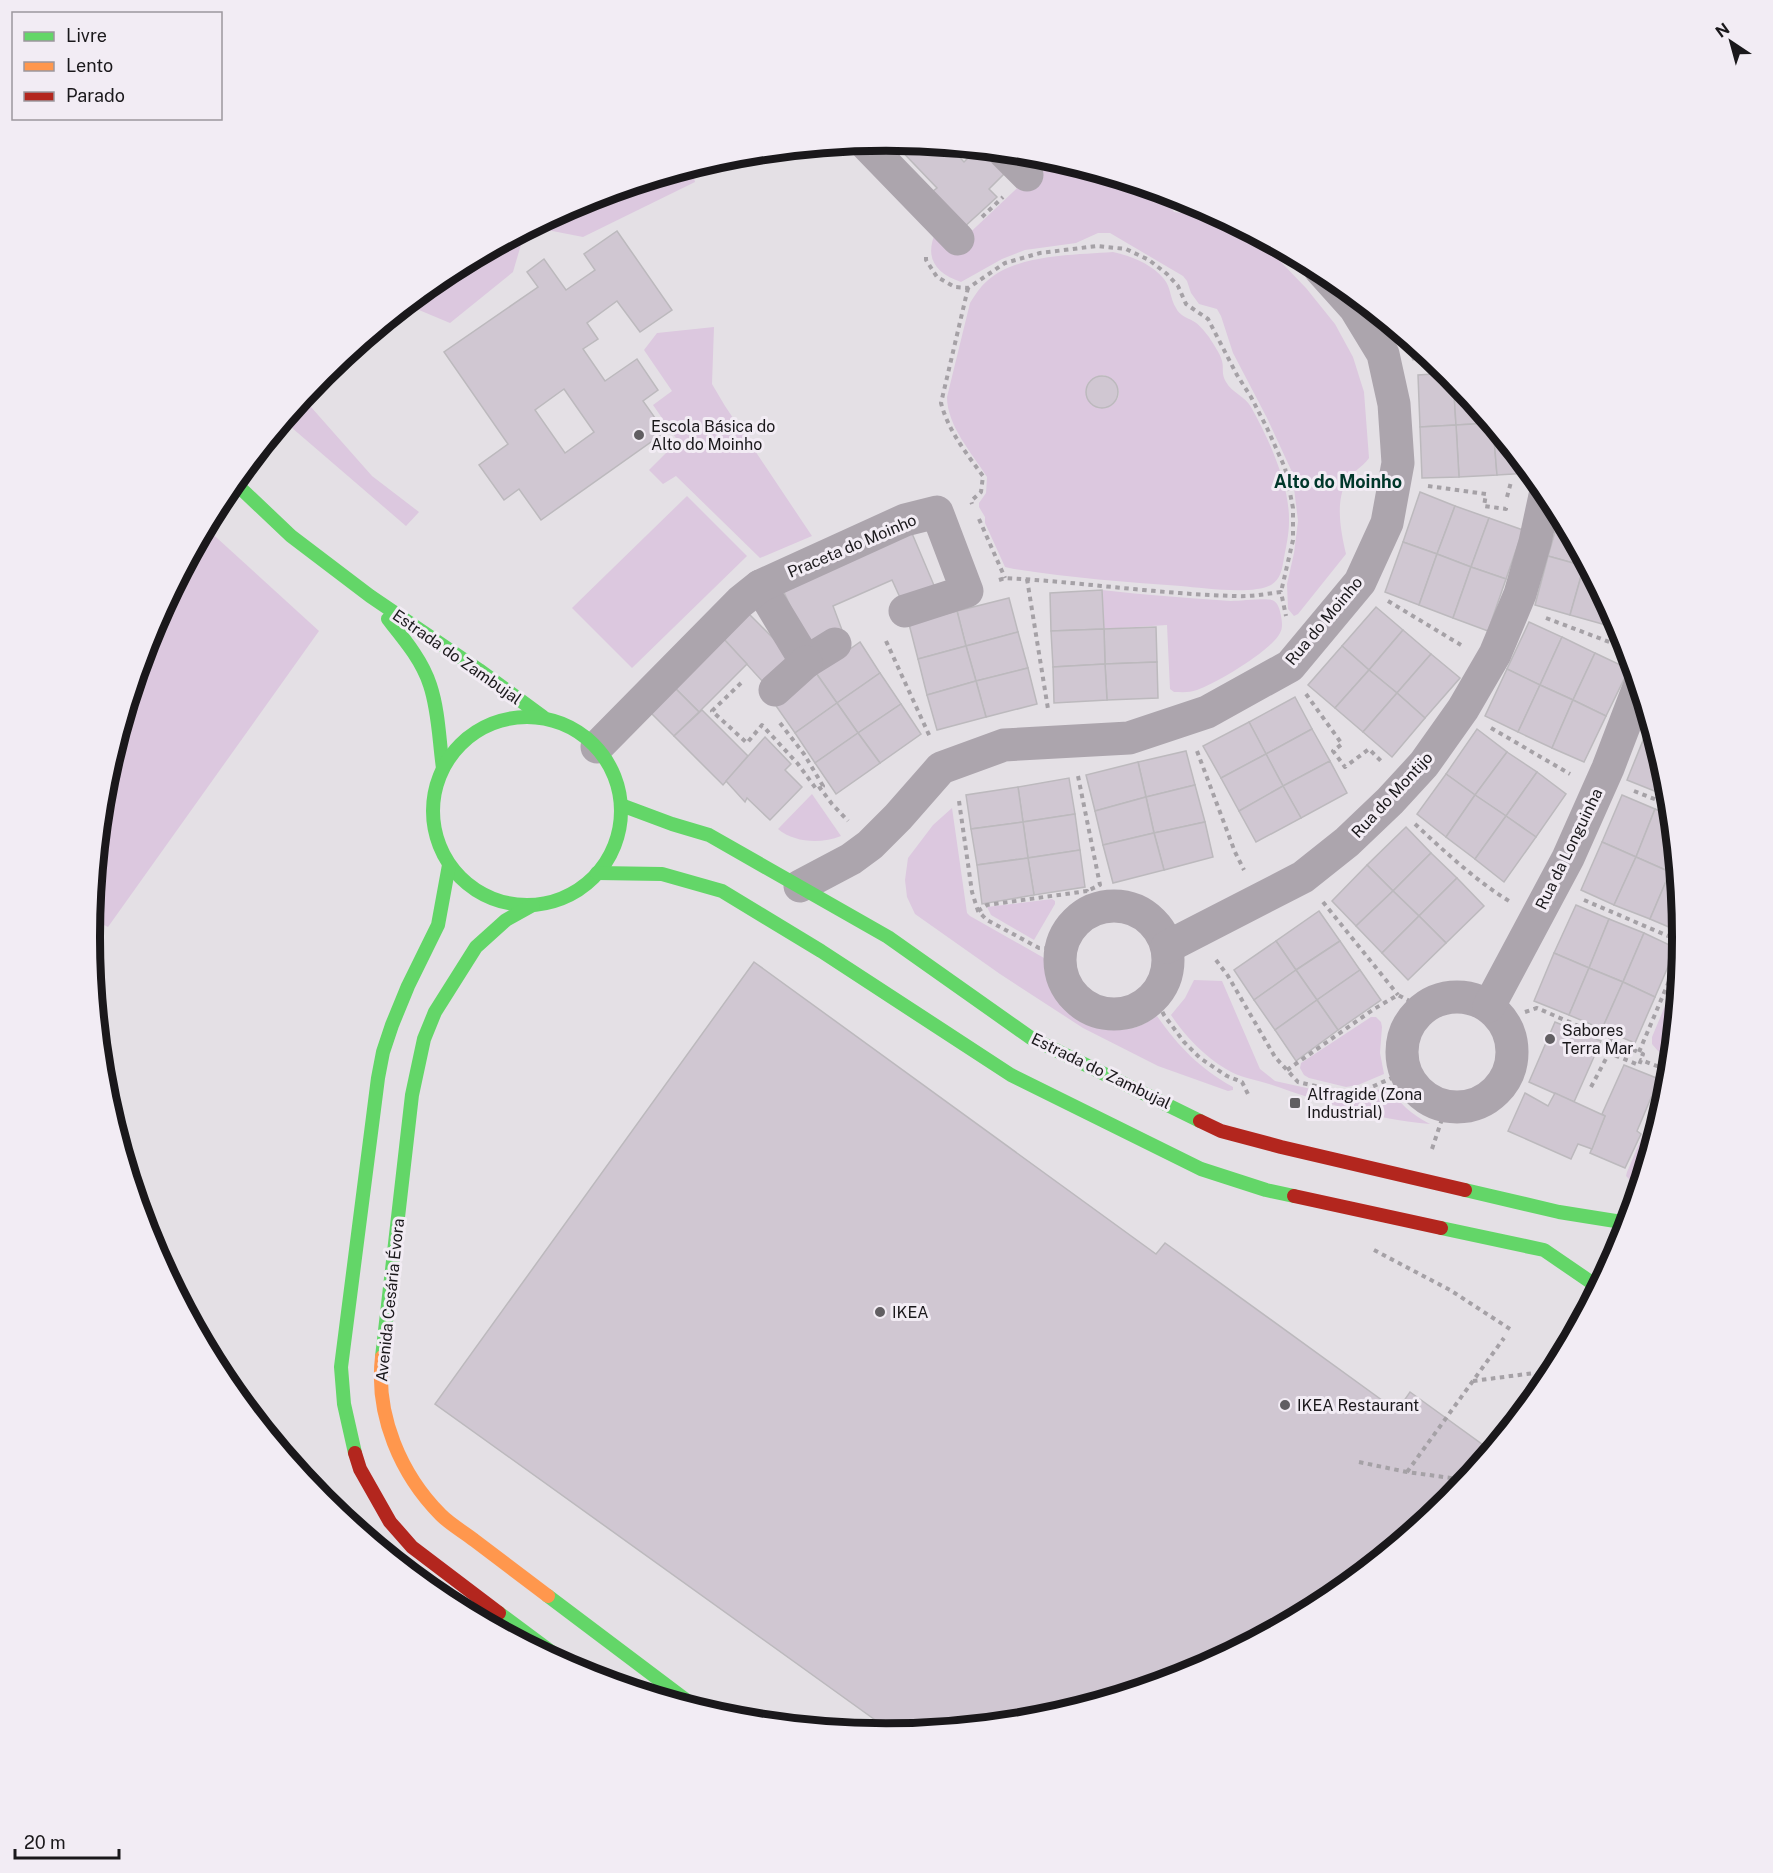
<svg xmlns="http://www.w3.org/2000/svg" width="1773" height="1873" viewBox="0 0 1773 1873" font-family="'Public Sans',sans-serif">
	<rect width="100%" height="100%" fill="#e4e0e5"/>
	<g fill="#dcc8df" fill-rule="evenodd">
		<path d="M 1049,158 L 1098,172 L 1103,178 L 1106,175 L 1167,193 L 1166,202 L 1174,212 L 1182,213 L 1199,205 L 1254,234 L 1306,288 L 1335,324 L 1353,357 L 1364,392 L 1369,458 C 1363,467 1351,472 1346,482 C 1335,504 1341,532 1346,554 L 1298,614 L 1294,616 L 1288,609 L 1287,584 L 1294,553 L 1298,521 L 1292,472 L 1267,418 L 1233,353 L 1221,316 L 1217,309 L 1199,304 L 1191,293 L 1187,281 L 1183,276 L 1110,233 L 1098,233 L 1076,243 L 1025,250 L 1002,259 L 961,282 C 935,273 924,258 936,231 L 959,243 Z"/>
		<polygon points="691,167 695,182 583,237 532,227 582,201"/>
		<polygon points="525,231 513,272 450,323 407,305 444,274"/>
		<path d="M 1113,252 C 1131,256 1152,264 1164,279 C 1171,287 1170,299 1176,308 C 1180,316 1186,317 1193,321 C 1200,325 1204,331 1209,337 C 1213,344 1220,353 1222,361 C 1224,368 1221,374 1226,382 C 1232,393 1245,396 1251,407 C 1269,439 1290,485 1289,522 C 1289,534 1286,547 1284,558 C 1282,569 1281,579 1271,585 C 1253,595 1202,588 1181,586 C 1125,582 1070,578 1014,569 L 1005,567 L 985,523 L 985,517 L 979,507 L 979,503 L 986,493 L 987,477 C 972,453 947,426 947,397 L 970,303 C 975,295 980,287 987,281 C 1016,254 1075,255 1113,252 ZM 1104,375 C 1114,379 1124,390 1116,401 C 1098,425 1065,381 1104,375 Z"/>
		<polygon points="714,327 712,384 725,406 812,536 760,558 676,476 663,484 649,470 678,441 653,405 672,391 644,350 657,333"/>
		<polygon points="303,398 372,476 419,512 406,526 284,421"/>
		<polygon points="687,496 747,556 632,668 572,608"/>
		<polygon points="206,528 319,631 108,927 92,919 105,781 151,631"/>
		<path d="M 1102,590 C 1145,595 1188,598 1231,601 C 1241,601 1264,598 1272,600 C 1278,602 1280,610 1281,616 C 1282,621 1283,628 1280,633 C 1271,651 1215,684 1197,690 C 1189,693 1181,692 1174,692 L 1170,689 L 1167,625 L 1104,629 Z"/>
		<path d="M 812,794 L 841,836 C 821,844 795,843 778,829 Z"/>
		<path d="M 952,808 L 967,913 L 970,916 L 1044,958 C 1043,982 1059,1010 1081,1020 C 1086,1023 1093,1024 1099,1026 C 1108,1028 1118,1031 1127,1029 C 1138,1028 1148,1022 1157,1016 C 1179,1047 1199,1068 1233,1087 L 1233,1090 L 1228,1091 L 1158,1066 L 1083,1028 L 1000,974 L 915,914 L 907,897 L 905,880 L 908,858 L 933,825 Z"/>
		<polygon points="1052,899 1055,901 1055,904 1034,940 991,915 987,907"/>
		<polygon points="1680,970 1671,1058 1658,1051 1652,1044 1652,1037"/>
		<path d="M 1194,980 L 1222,981 L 1260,1069 L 1275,1081 L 1352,1098 L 1363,1097 L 1388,1085 C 1398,1103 1411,1114 1430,1124 C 1375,1120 1321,1102 1269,1084 C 1256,1080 1238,1077 1226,1069 C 1204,1056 1185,1036 1171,1015 L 1185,998 Z"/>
		<polygon points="1371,1017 1376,1017 1381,1022 1382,1027 1380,1053 1384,1074 1358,1085 1346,1087 1309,1078 1304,1075 1300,1068 1301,1063"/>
		<polygon points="1665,1083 1668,1084 1668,1092 1642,1177 1630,1180 1626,1176 1627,1172"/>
	</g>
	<g fill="#d0c7d2" stroke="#bcb9bd" stroke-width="1.5" fill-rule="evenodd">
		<polygon points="891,140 949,146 964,162 977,149 988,150 1008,170 989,189 997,197 962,229 929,194 937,188"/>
		<path d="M 617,231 L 672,310 L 640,332 L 617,301 L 587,323 L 598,339 L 583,349 L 605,381 L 637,359 L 658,390 L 643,401 L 665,432 L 541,520 L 519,489 L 504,500 L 479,465 L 508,444 L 444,352 L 538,287 L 527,272 L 544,259 L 566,290 L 595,270 L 584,254 ZM 564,389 L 594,432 L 565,453 L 535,410 Z"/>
		<polygon points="1399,331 1425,353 1413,360"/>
		<polygon points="1449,373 1453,377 1456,425 1420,427 1418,375"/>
		<circle cx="1102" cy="392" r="16"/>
		<polygon points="1453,377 1491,423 1456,425"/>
		<polygon points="1491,423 1493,426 1497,475 1459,477 1456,425"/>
		<polygon points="1456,425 1459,477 1422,478 1420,427"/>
		<polygon points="1493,426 1531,473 1497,475"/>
		<polygon points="1420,492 1455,506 1437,554 1403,542"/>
		<polygon points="1455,506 1489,518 1471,567 1437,554"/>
		<polygon points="1560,514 1585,561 1584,566 1548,556"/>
		<polygon points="1489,518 1523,530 1506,579 1471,567"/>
		<polygon points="911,531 936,590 903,604 892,580 833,606 842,630 808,645 782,588"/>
		<polygon points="1403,542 1437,554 1419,605 1385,592"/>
		<polygon points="1437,554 1471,567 1453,618 1419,605"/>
		<polygon points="1548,556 1584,566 1570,615 1535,605"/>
		<polygon points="1584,566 1588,567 1610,609 1606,625 1570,615"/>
		<polygon points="1471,567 1506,579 1488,631 1453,618"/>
		<polygon points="1102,590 1104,629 1051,631 1050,593"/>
		<polygon points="1009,598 1018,632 966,646 957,611"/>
		<polygon points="1376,607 1403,630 1369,670 1342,646"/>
		<polygon points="1610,609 1621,629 1606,625"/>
		<polygon points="746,611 791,656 764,683 722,637"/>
		<polygon points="957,611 966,646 918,659 909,624"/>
		<polygon points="1529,622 1562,637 1540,685 1507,669"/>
		<polygon points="1156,627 1157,662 1105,664 1104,629"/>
		<polygon points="1104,629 1105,664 1053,667 1051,631"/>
		<polygon points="1403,630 1431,654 1397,693 1369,670"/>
		<polygon points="1018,632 1028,668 976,681 966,646"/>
		<polygon points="722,637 747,664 699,712 673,686"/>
		<polygon points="1562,637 1595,653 1573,700 1540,685"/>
		<polygon points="860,642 880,673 837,703 816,673"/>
		<polygon points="966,646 976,681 927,695 918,659"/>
		<polygon points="1342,646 1369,670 1335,708 1308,685"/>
		<polygon points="1595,653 1629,669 1606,716 1573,700"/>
		<polygon points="1431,654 1460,678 1425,718 1397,693"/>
		<polygon points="1157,662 1158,698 1107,700 1105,664"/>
		<polygon points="1105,664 1107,700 1054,703 1053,667"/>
		<polygon points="1028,668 1037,704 986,717 976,681"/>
		<polygon points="1507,669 1540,685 1518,732 1485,716"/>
		<polygon points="1369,670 1397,693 1363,732 1335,708"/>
		<polygon points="816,673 837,703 795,733 774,703"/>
		<polygon points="880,673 901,704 858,733 837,703"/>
		<polygon points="976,681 986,717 937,730 927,695"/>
		<polygon points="1540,685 1573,700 1552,748 1518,732"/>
		<polygon points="673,686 699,712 674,736 649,711"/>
		<polygon points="1397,693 1425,718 1392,757 1363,732"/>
		<polygon points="1295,697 1312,729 1266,754 1249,722"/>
		<polygon points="1573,700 1606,716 1584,762 1552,748"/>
		<polygon points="837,703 858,733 815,763 795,733"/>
		<polygon points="901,704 921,734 880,763 858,733"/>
		<polygon points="702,710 748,756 723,785 674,736"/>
		<polygon points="1249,722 1266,754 1221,778 1203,746"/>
		<polygon points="1312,729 1330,761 1283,786 1266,754"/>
		<polygon points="1477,729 1507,752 1475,795 1446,774"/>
		<polygon points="858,733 880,763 836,794 815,763"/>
		<polygon points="1646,733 1654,736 1667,780 1662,794 1627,780"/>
		<polygon points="765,737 791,764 785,770 802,787 770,820 747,798 745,802 726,781"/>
		<polygon points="1186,751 1195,785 1146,797 1138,762"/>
		<polygon points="1507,752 1537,772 1506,816 1475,795"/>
		<polygon points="1266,754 1283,786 1239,811 1221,778"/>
		<polygon points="1330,761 1347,793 1301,818 1283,786"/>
		<polygon points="1138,762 1146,797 1095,811 1086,775"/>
		<polygon points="1537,772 1566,794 1536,837 1506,816"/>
		<polygon points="1446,774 1475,795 1446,837 1417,814"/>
		<polygon points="1069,778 1075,814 1023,822 1018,787"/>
		<polygon points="1667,780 1668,781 1669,797 1662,794"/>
		<polygon points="1195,785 1205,822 1154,833 1146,797"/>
		<polygon points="1283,786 1301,818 1256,842 1239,811"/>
		<polygon points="1018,787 1023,822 971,829 966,795"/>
		<polygon points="1475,795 1506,816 1475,859 1446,837"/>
		<polygon points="1622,795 1655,809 1636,857 1602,842"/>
		<polygon points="1146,797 1154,833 1103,845 1095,811"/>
		<polygon points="1655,809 1671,816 1675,859 1670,872 1636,857"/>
		<polygon points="1075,814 1080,850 1028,858 1023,822"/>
		<polygon points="1506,816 1536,837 1504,882 1475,859"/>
		<polygon points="1023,822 1028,858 977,865 971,829"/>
		<polygon points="1205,822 1213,857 1164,870 1154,833"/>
		<polygon points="1406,827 1431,853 1393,891 1367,865"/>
		<polygon points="1154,833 1164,870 1113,883 1103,845"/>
		<polygon points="1602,842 1636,857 1614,905 1581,890"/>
		<polygon points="1080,850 1085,887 1034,895 1028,858"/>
		<polygon points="1431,853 1457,878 1419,916 1393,891"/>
		<polygon points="1636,857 1670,872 1650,919 1614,905"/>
		<polygon points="1028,858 1034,895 982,904 977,865"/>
		<polygon points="1367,865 1393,891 1356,926 1332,901"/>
		<polygon points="1670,872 1677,875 1683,933 1650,919"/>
		<polygon points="1457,878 1484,906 1446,943 1419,916"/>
		<polygon points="1393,891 1419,916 1382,953 1356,926"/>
		<polygon points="1576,905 1609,919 1589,968 1554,953"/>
		<polygon points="1319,911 1340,941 1296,970 1276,941"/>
		<polygon points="1419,916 1446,943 1408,980 1382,953"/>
		<polygon points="1609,919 1644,933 1623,982 1589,968"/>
		<polygon points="1644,933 1676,948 1655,997 1623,982"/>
		<polygon points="1276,941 1296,970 1254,1000 1234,970"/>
		<polygon points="1340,941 1360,970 1317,1000 1296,970"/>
		<polygon points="1554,953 1589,968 1569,1015 1534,1001"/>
		<polygon points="754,962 1156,1254 1165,1243 1397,1411 1410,1392 1490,1450 1449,1500 1329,1599 1191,1672 1042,1718 892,1732 435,1404"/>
		<polygon points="1589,968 1623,982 1602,1029 1569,1015"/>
		<polygon points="1296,970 1317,1000 1275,1030 1254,1000"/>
		<polygon points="1360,970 1381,1000 1338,1030 1317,1000"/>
		<polygon points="1623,982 1655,997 1635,1043 1602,1029"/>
		<polygon points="1317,1000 1338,1030 1296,1061 1275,1030"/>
		<polygon points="1555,1022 1601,1041 1574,1102 1529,1082"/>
		<polygon points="1624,1065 1659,1079 1637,1131 1641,1134 1625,1168 1590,1153 1605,1116 1602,1114"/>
		<polygon points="1525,1093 1548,1106 1555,1093 1605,1116 1592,1149 1578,1144 1571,1159 1508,1131"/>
	</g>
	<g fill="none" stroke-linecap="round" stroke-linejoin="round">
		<g stroke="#a5a1a6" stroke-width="4" stroke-dasharray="4.5 4.5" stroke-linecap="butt">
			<polyline points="982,217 1003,197"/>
			<polyline points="926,257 926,260 937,277 955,287 968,288 1005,263 1040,253 1097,246 1126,249 1149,260 1167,274 1178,286 1186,304 1208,319 1237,375 1251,397 1267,428 1285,468 1293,508 1293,540 1281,592"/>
			<path d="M 968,288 L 941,403 C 948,430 966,453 983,476 L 981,492 L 971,501 L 972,504"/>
			<polyline points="1421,365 1433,361 1435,369 1443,368"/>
			<polyline points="1428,486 1486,494 1484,506 1506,509 1506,508"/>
			<polyline points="1507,497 1511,482"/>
			<polyline points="979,519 1005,578"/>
			<polyline points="1027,579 1048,709"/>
			<path d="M 999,580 L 1005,578 C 1082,582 1158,594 1235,596 C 1250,597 1265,594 1281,592 L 1286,616"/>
			<polyline points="1388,601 1461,645"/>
			<polyline points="1546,618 1628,649"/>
			<polyline points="886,641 930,737"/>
			<polyline points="741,683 712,711 747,743 762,725 798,764 817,790 820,788 832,804 848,821"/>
			<polyline points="1306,694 1342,744 1333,751 1345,767 1369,749 1381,761"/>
			<polyline points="780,723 804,754 823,786 820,788"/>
			<polyline points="1491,728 1570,774"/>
			<polyline points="1197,751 1235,852 1244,870"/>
			<polyline points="1078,776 1100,885 1087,891"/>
			<polyline points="1634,791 1670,805"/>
			<polyline points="959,801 972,892 978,911 987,920 1039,948 1061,949"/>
			<path d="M 1415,824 C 1444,851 1475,880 1509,901"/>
			<polyline points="1584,900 1682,942"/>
			<polyline points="1323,902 1398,995"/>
			<polyline points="978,911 987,905 1087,891 1095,910"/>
			<polyline points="1216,960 1228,976 1275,1057 1298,1082 1345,1093 1365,1090 1405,1072"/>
			<polyline points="1154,996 1164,1015 1184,1042 1200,1058 1227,1076 1242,1082 1248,1094"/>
			<polyline points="1525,1012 1537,1008 1643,1054 1641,1060"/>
			<polyline points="1639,1052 1681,953"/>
			<polyline points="1287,1070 1374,1009 1398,995 1423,1008"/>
			<polyline points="1591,1087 1609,1053 1639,1065 1641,1060 1670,1071"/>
			<polyline points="1432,1149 1446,1107"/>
			<polyline points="1374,1250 1450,1290 1510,1329"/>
			<polyline points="1473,1381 1534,1373 1548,1380"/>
			<polyline points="1359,1462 1407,1472 1466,1480"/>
			<polyline points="1407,1472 1504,1338"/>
		</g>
		<g stroke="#aca5ad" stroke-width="33">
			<polyline points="864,142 958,239"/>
			<polyline points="1004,152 1027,175"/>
			<polyline points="760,586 806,662 835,644"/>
			<polyline points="775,690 806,662"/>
			<polyline points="597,747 740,602 760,586 905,520 937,512 967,591 905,611"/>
			<polyline points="800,886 851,859 870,845 898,817 941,768 1004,745 1129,738 1207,712 1290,666 1360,582 1387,523 1398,463 1394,404 1383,354 1355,308 1320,269"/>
			<circle cx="1114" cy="960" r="54"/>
			<polyline points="1167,947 1303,877 1347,842 1390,801 1424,764 1463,709 1495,654 1520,594 1535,542 1546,491"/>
			<circle cx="1457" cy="1052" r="55"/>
			<polyline points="1489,1006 1568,858 1608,768 1639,687"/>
		</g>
		<g stroke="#63d668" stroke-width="14">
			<polyline points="234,482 291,536 370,596 479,670 543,717"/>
			<path d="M 388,619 C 404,639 422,660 430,685 C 439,712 439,741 443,768"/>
			<circle cx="527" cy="811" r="94"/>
			<polyline points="621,805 672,824 709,835 888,937 1031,1038 1200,1121"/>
			<polyline points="597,873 662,874 722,891 821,951 1011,1075 1201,1169 1266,1190 1294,1196"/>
			<polyline points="1465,1190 1559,1212 1628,1223"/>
			<polyline points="1441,1228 1544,1250 1598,1287"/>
			<polyline points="382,1357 412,1095 424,1039 435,1012 476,947 506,920 533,905"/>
			<polyline points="355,1453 344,1404 341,1367 378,1078 383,1052 392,1025 408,986 438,925 449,865"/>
			<polyline points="548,1596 694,1706"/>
			<polyline points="499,1613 569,1665"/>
		</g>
		<path stroke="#ff974d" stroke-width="14" d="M 382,1357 C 375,1415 401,1475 441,1515 C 451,1525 464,1532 474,1540 C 499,1559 523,1577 548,1596"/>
		<g stroke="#b3261e" stroke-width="14">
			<polyline points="1200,1121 1221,1131 1281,1147 1465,1190"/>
			<polyline points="1294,1196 1441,1228"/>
			<polyline points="1614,1256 1615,1255"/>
			<polyline points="355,1453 360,1469 390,1522 412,1547 499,1613"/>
		</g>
	</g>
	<g fill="#615e62" stroke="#f2ecf4" stroke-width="2">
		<circle cx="639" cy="435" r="6"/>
		<circle cx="1550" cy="1039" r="6"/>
		<rect x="1289" y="1097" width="12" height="12" rx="3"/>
		<circle cx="880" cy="1312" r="6"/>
		<circle cx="1285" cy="1405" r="6"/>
	</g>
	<g text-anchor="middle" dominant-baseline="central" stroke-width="6" stroke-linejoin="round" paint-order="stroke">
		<g font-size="16" fill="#1a181b" stroke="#f2ecf4" text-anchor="start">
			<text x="651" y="426">Escola Básica do<tspan x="651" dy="18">Alto do Moinho</tspan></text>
			<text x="1562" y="1030">Sabores<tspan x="1562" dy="18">Terra Mar</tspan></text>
			<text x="1307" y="1094">Alfragide (Zona<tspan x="1307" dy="18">Industrial)</tspan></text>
			<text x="892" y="1312">IKEA</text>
			<text x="1297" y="1405">IKEA Restaurant</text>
		</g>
		<g font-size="16" fill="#1a181b" stroke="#f2ecf4">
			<text transform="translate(852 546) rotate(-23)">Praceta do Moinho</text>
			<text transform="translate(1324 621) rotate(-50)">Rua do Moinho</text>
			<text transform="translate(457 657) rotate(35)">Estrada do Zambujal</text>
			<text transform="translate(1392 795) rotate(-47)">Rua do Montijo</text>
			<text transform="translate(1569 849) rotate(-64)">Rua da Longuinha</text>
			<text transform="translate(1101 1071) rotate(26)">Estrada do Zambujal</text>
			<text transform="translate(390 1300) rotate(-84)">Avenida Cesária Évora</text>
		</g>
		<g font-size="18" font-weight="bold" fill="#00372a" stroke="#f2ecf4">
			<text x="1338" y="481">Alto do Moinho</text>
		</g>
	</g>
	<path d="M0 0H1773V1873H0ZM100 937a786 786 0 1 1 1572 0a786 786 0 1 1-1572 0Z" fill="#f2ecf4" fill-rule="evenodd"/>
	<path fill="none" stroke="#1a181b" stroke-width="8" d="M100 937a786 786 0 1 1 1572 0a786 786 0 1 1-1572 0Z"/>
	<rect x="12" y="12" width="210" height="108" fill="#f2ecf4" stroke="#9c979d" stroke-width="1.5"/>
	<rect x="24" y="32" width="30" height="9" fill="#63d668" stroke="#9c979d" stroke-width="1.5"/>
	<text x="66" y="42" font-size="18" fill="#1a181b">Livre</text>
	<rect x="24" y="62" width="30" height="9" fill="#ff974d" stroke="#9c979d" stroke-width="1.5"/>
	<text x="66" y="72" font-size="18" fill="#1a181b">Lento</text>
	<rect x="24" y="92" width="30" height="9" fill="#b3261e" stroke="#9c979d" stroke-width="1.5"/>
	<text x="66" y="102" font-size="18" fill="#1a181b">Parado</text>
	<g transform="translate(1731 42) rotate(324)" stroke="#f2ecf4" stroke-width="4.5" paint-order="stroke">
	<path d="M0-4.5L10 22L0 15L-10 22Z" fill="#1a181b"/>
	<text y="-9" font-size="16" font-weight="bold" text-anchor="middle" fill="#1a181b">N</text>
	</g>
	<path d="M15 1849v9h104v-9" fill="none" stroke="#1a181b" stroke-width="3"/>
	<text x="24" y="1849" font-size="18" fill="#1a181b" stroke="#f2ecf4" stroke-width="4.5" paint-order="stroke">20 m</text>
</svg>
